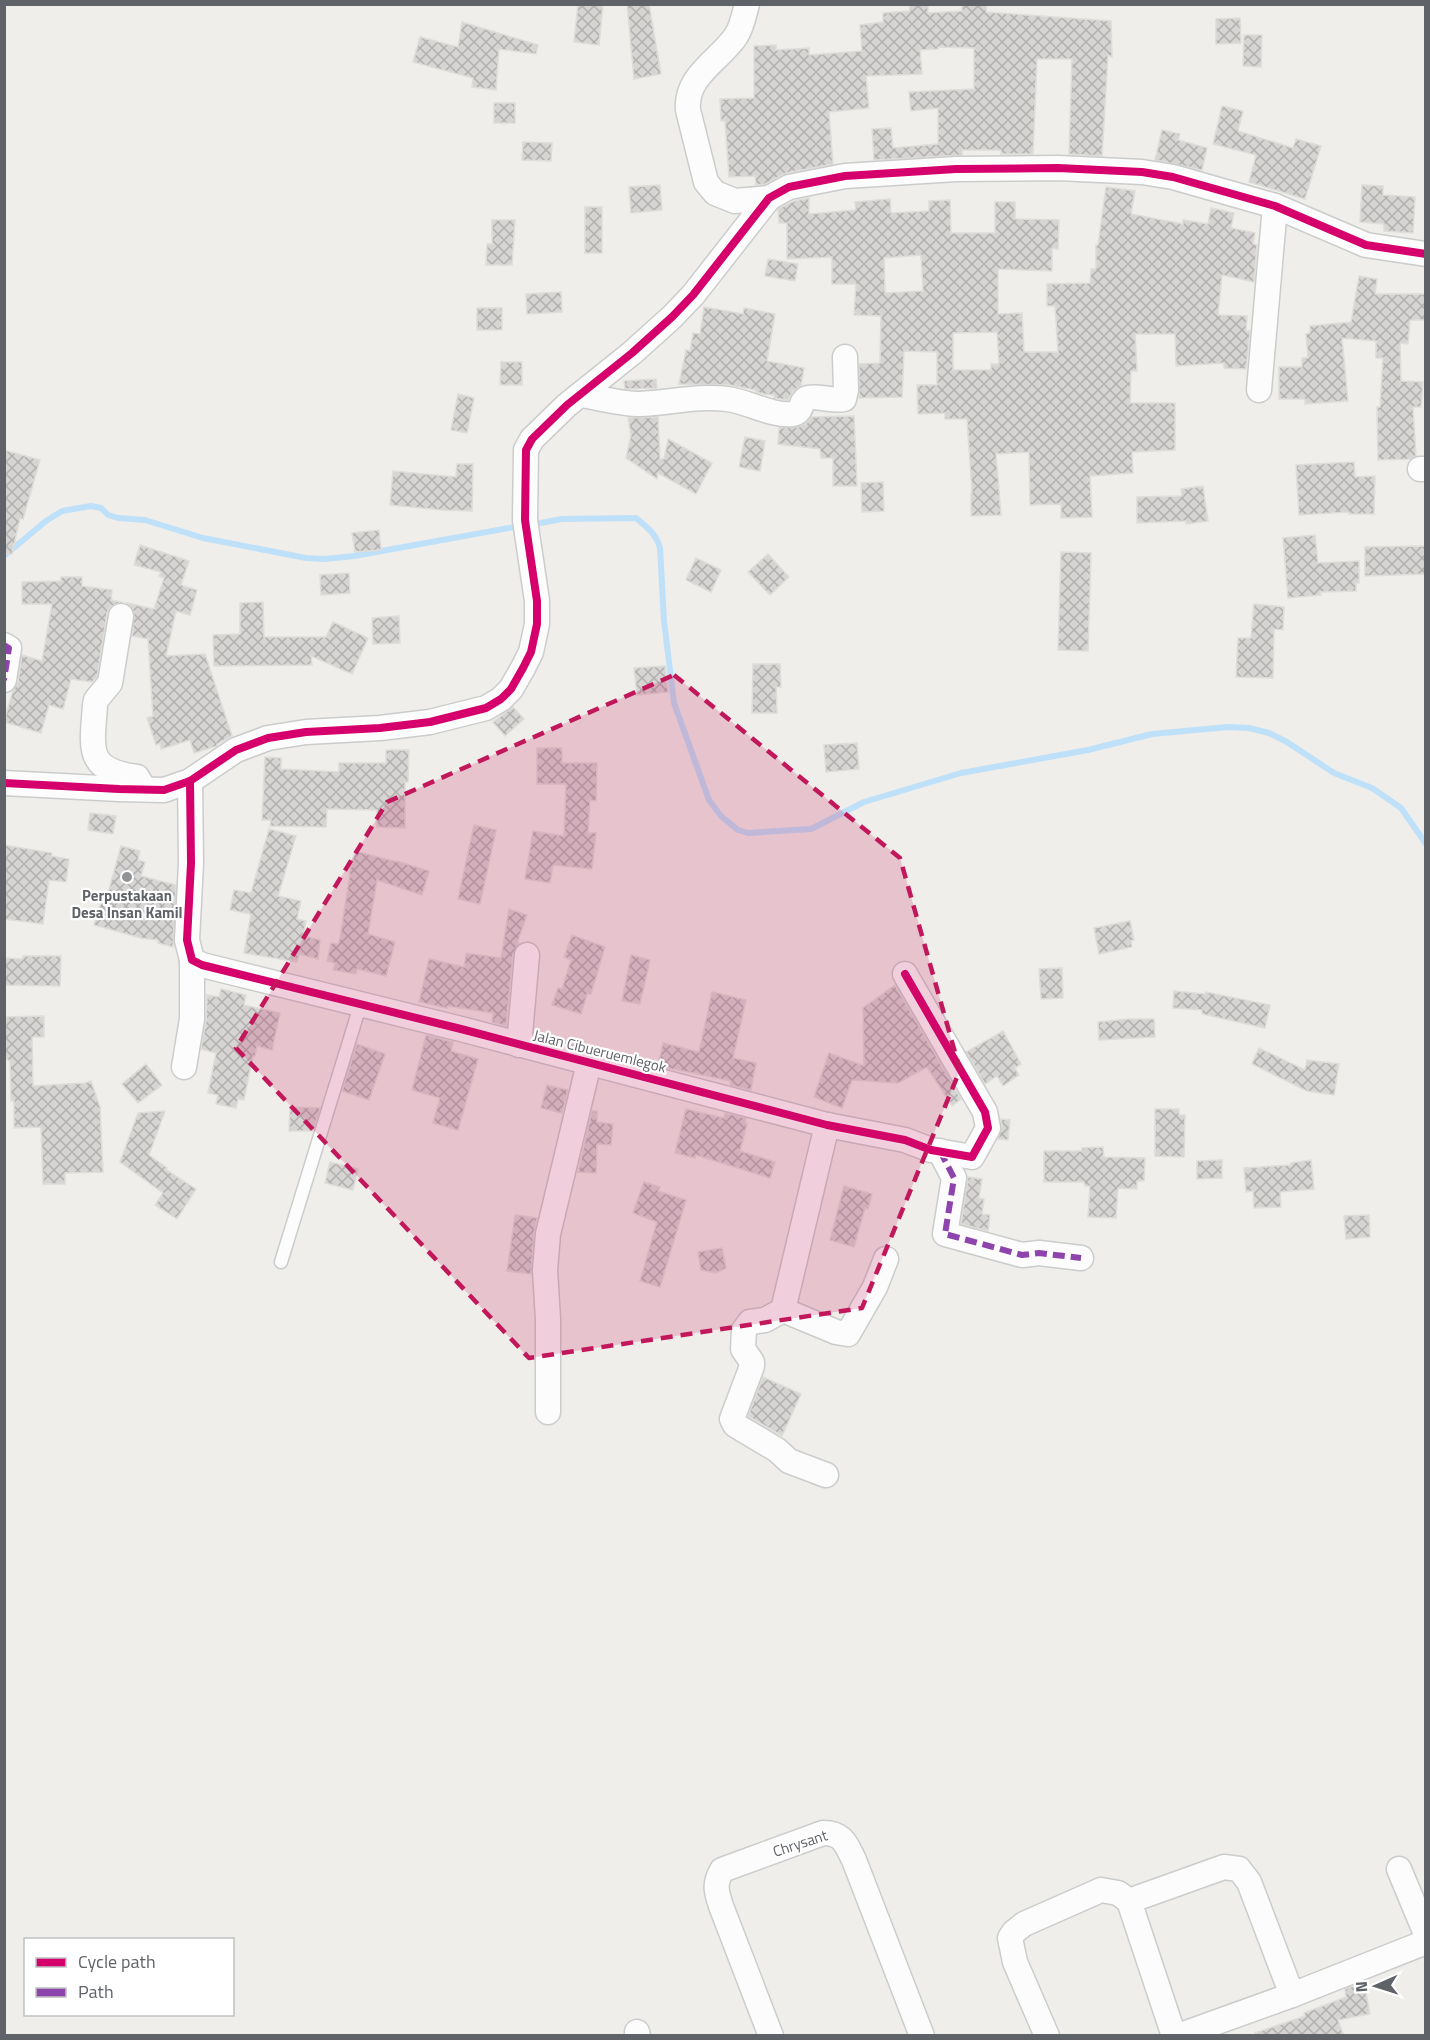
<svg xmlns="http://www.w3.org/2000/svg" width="1430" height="2040" viewBox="0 0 1430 2040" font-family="'Titillium Web',sans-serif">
	<defs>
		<pattern id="building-cross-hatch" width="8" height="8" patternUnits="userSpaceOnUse" patternTransform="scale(1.5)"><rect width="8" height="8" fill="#d6d5d3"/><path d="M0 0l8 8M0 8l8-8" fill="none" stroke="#b1b0af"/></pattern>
	</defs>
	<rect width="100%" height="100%" fill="#efeeea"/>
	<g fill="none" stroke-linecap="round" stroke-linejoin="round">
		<g stroke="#bfe0f9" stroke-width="6">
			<path d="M 530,525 L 562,519 L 636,518 C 647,527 656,534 660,548 L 664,621 L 674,703 L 709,800 L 721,816 L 738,830 L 748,833 L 811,829 L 864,802 L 961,773 L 1088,750 L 1152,734 L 1228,727 L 1249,728 L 1269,733 L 1287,742 L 1334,773 L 1372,788 L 1401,808 L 1426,844"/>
			<polyline points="4,556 46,521 62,511 91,506 101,508 108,515 118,518 145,520 203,538 306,558 325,559 354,556 520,526"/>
		</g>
	</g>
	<g fill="url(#building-cross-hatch)" stroke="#deddd9" stroke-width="1.5" fill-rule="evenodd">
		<polygon points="578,4 603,4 599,45 574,42"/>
		<polygon points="627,4 649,4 661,74 634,79"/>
		<polygon points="909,4 928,4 928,13 962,11 962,4 987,4 986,12 1111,21 1112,57 1108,55 1102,156 1069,154 1072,59 1037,59 1033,154 1001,154 1001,150 962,150 962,155 874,160 872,129 891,128 893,148 938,144 938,108 911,111 909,92 974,89 974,48 938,47 938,49 920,50 922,74 866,76 869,108 829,112 833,164 786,173 765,184 756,185 755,176 729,177 725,121 721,121 720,99 754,98 754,46 776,45 776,50 809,48 809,55 862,51 860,25 883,22 883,13 910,11"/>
		<polygon points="1240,18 1241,43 1216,44 1216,19"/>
		<polygon points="462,22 538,45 536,54 499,49 496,90 472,87 473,78 413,62 420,37 458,47"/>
		<polygon points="1244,35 1262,35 1261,67 1243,66"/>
		<rect x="494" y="103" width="21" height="20"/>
		<polygon points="1222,106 1243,111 1238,131 1293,148 1296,139 1321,146 1305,199 1249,182 1256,155 1213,144"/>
		<polygon points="1162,130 1180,134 1178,140 1207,148 1202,170 1155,160"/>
		<polygon points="523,142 552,143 551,161 522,160"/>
		<polygon points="660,185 662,210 631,213 629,187"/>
		<polygon points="1362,185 1383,186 1383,195 1415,197 1413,233 1384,231 1384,224 1360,222"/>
		<path d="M 1106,187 L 1135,191 L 1131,214 L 1183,224 L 1183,220 L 1208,224 L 1211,208 L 1234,213 L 1231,228 L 1255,233 L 1253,244 L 1257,245 L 1254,282 L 1222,275 L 1218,315 L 1247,316 L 1246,331 L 1250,331 L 1246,369 L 1224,368 L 1224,363 L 1176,366 L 1175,334 L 1135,334 L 1137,371 L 1131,371 L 1130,403 L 1175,403 L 1175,450 L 1132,452 L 1133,473 L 1090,476 L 1092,517 L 1061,518 L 1061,504 L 1030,505 L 1029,452 L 996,454 L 1001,515 L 971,516 L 971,493 L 972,493 L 967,419 L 945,419 L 945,413 L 918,414 L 917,385 L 937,385 L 937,352 L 904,351 L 902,397 L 859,398 L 859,364 L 880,363 L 881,316 L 854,315 L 856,284 L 832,284 L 832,257 L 787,259 L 787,223 L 779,223 L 778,209 L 794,201 L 809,198 L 809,214 L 856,210 L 855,202 L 890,199 L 891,213 L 929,211 L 929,201 L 950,200 L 951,233 L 995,233 L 995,202 L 1015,202 L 1015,219 L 1059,220 L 1058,249 L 1052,248 L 1052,271 L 998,269 L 998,314 L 1022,313 L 1024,352 L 1058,352 L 1055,306 L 1047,306 L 1047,284 L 1090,283 L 1091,269 L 1096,269 L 1096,245 L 1098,245 ZM 921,255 L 923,291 L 885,293 L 884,258 ZM 997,332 L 999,364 L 991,364 L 991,370 L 953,370 L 953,333 Z"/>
		<rect x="585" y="207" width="17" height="46"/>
		<polygon points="492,220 515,220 512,265 486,265 487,244 492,244"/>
		<polygon points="768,259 798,264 795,281 765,276"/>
		<polygon points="1359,276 1377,279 1375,294 1425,294 1425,320 1410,320 1408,344 1400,343 1401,381 1423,382 1421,407 1413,407 1416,456 1411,459 1378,460 1377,407 1380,407 1383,358 1376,358 1376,341 1342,338 1348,401 1305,404 1305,399 1279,399 1279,367 1302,367 1302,358 1308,358 1306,334 1310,333 1310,326 1351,322"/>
		<polygon points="561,292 562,312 527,314 526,294"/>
		<polygon points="704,307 743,314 744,308 775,314 767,361 804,368 801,386 793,391 788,400 774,398 774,395 763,394 756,392 756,390 730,385 679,384 686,350 690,351 693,333 700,334"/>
		<rect x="477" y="308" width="25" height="22"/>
		<polygon points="501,362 522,362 522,385 500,385"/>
		<polygon points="656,379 657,388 625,389 624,381"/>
		<polygon points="458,394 474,398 467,433 451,430"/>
		<polygon points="854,416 857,486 833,486 833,458 821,458 820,449 778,444 779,428 798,427 806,424 811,417"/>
		<polygon points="658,417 660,459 664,459 668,439 712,463 696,494 658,473 657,479 626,458 631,435 628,418"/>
		<polygon points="745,437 765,441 760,471 739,467"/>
		<polygon points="4,450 40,460 23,519 20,518 12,554 4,554"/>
		<polygon points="1354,462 1355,477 1375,476 1374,514 1349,514 1349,512 1299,515 1296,465"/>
		<polygon points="457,464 473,464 472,511 442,510 390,505 393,471 456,477"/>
		<polygon points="883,482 884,511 862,512 861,483"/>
		<polygon points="1203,486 1208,521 1186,524 1186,521 1137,523 1137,497 1182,496 1181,489"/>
		<polygon points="379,530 381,550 355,552 352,533"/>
		<polygon points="1315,535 1318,563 1359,561 1359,583 1356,583 1356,591 1320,592 1321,595 1288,598 1283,538"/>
		<polygon points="140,545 189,561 181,585 197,590 190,615 176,611 166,656 205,654 232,736 217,744 217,746 194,753 190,740 161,749 160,743 156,745 147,718 153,716 148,639 132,636 134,612 127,603 154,609 164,578 159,576 161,572 134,565"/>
		<polygon points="1425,546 1425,574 1365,576 1365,547"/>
		<polygon points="1061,552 1091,553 1088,651 1058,650"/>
		<polygon points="768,554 789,577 770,595 748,572"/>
		<polygon points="696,558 721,570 711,592 686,580"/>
		<polygon points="349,573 350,593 321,595 320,575"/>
		<polygon points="61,577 82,577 82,586 112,590 111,600 121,602 110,607 107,613 97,677 92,682 71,679 63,709 49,705 41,733 4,722 13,690 18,682 22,655 42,661 52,604 22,604 22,582 61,581"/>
		<polygon points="263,602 264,637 326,637 333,622 368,638 352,674 311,656 312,665 214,666 213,635 240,634 240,603"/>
		<polygon points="1254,604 1284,607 1283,630 1274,629 1273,678 1236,677 1238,638 1251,638"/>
		<polygon points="399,616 400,643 373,644 372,618"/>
		<polygon points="753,664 780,664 781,687 776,687 777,713 752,713"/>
		<polygon points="665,666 668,692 637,695 634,668"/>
		<polygon points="513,707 524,719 505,736 493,722"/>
		<polygon points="857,743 859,769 826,772 824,745"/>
		<polygon points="537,748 562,748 562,763 597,763 596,801 590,800 588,833 596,833 592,869 553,865 550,883 525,879 533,831 564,836 566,784 537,784"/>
		<polygon points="386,750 409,750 408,782 405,782 405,828 377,827 377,810 327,809 326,827 270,826 271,820 262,820 265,757 281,758 281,769 339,772 339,763 386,763"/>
		<polygon points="90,813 116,816 113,834 88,830"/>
		<polygon points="474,825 496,830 480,904 458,899"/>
		<polygon points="269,829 296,836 278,896 301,901 297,919 306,921 303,936 320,940 318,959 299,954 297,962 244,953 251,914 230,910 234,890 251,893"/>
		<polygon points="4,845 52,853 51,856 69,859 66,882 49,880 43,924 4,919"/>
		<polygon points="121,846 140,851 138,860 145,862 141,876 176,885 173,947 158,943 158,940 141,938 94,925 101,902 105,904"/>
		<polygon points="355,851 397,862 397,861 429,871 422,895 377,880 368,934 395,942 386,976 357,969 356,974 333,970 335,963 327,961 331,943 338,944 340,938 350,874 349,874"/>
		<polygon points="509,909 527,915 517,943 519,943 513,954 506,1026 492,1022 493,1013 447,1006 447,1008 419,1002 429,959 464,967 466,953 501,958"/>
		<polygon points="1130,921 1134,940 1131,941 1132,947 1099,954 1094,928"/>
		<polygon points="572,935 605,947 591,994 587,994 581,1014 552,1005 558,988 562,989 571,960 564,957"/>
		<polygon points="631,955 650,960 640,1004 622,1001"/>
		<polygon points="23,956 61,956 60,986 4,985 4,958 23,959"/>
		<polygon points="1062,968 1063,998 1041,999 1039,969"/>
		<polygon points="895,985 961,1099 952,1106 927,1067 898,1083 852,1080 842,1108 814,1097 829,1053 864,1066 863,1008"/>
		<polygon points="221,989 246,995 244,1005 280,1013 272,1050 257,1046 255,1056 253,1056 244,1100 238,1099 236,1108 216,1104 218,1095 208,1093 216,1053 201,1049 206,1021 207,995 219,997"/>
		<polygon points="1174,991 1205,994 1206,992 1270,1005 1265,1028 1202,1014 1202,1010 1173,1008"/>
		<polygon points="712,992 746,1000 733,1058 756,1063 751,1090 730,1085 731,1081 658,1066 663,1043 699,1052"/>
		<polygon points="44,1016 44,1037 32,1037 33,1086 85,1083 91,1081 100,1107 103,1172 65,1173 65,1184 43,1184 41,1127 14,1128 14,1101 11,1101 10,1061 4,1058 6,1017"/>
		<polygon points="1128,1019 1154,1019 1155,1037 1099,1040 1098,1022"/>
		<polygon points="1003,1031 1021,1064 1015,1068 1019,1075 1003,1086 997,1076 985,1084 966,1052"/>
		<polygon points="426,1035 453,1042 451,1051 478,1059 458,1130 433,1123 440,1098 412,1090"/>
		<polygon points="357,1044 385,1054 369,1100 342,1091"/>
		<polygon points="1259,1048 1305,1070 1307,1060 1339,1064 1334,1095 1307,1091 1252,1064"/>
		<polygon points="146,1064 162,1085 138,1103 122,1084"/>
		<polygon points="547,1085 568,1090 562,1113 541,1108"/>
		<polygon points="290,1107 320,1108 313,1131 289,1131"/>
		<polygon points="686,1109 724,1118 725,1113 746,1118 745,1123 747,1124 740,1151 775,1162 770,1178 696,1155 695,1158 675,1153"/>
		<polygon points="1155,1109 1179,1109 1179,1115 1185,1115 1184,1157 1155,1156"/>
		<polygon points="165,1111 149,1155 167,1168 165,1169 196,1189 177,1219 155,1205 163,1193 120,1162 138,1113"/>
		<polygon points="592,1111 597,1111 597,1122 613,1124 611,1145 597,1144 596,1173 578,1172"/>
		<polygon points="1001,1119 1010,1120 1008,1140 998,1139 1002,1126"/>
		<polygon points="1103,1147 1104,1157 1145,1158 1144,1181 1137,1181 1137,1189 1118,1188 1116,1218 1088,1217 1090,1186 1085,1186 1084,1182 1044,1182 1044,1151 1082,1151 1082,1148"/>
		<polygon points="1222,1160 1222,1178 1197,1179 1197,1161"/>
		<polygon points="1311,1160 1314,1189 1280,1192 1281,1207 1254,1208 1253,1191 1246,1192 1244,1168 1291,1165 1291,1163"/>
		<polygon points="330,1162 358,1169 353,1190 325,1183"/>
		<polygon points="968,1177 982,1179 979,1198 984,1199 982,1214 990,1215 988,1231 961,1224"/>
		<polygon points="644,1182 660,1187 658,1191 686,1200 660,1287 640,1281 657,1222 633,1213"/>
		<polygon points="844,1186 872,1194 868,1209 865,1208 854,1247 830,1240"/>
		<polygon points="515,1215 537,1218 534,1233 531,1274 507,1271"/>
		<polygon points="1369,1215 1370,1237 1346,1239 1344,1216"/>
		<polygon points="722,1248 726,1268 716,1273 701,1270 698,1252"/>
		<polygon points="763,1377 801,1394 782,1436 748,1416"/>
		<polygon points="1364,1982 1370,2014 1338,2020 1344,2036 1256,2036 1255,2033 1305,2016 1304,2013 1346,1997 1345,1989"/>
	</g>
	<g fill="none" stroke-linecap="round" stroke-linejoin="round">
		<defs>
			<polyline id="lane" points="281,1262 360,1006"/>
			<g id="street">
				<path d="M 747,4 C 744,15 742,27 736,36 C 719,61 685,76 688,110 L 706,182 L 715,193 L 735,201 L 769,198"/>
				<polyline points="1259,390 1275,206"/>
				<path d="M 581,395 C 600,398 621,404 640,404 C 669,403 698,395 727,399 C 750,402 770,416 793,414 C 804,412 799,400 808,398 C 818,395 832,402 844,399 L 846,390 L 845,357"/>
				<polyline points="1420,469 1426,469"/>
				<path d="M 121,616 L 110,683 L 96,700 L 95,705 C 92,749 85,770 137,777 L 142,785"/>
				<polyline points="4,645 9,648 4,680"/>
				<polyline points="190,781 191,863 187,940 192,960 202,965 461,1029 827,1125 905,1140 931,1150 972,1157 988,1128 985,1112 905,974"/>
				<polyline points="4,783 119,789 164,790 190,781 236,750 268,738 306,732 380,728 430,722 486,708 501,699 511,689 523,668 531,652 537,624 537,601 525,520 526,450 532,439 567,405 632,353 672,317 693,295 769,198 789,187 845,176 956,169 1058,168 1142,172 1173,177 1275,206 1366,245 1426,254"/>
				<polyline points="519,1045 527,955"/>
				<polyline points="184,1067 192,1019 192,960"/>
				<polyline points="940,1151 954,1178 945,1234 1022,1255 1039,1253 1081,1258"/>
				<polyline points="783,1310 836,1332 848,1334 875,1287 886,1259"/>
				<polyline points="548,1412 548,1319 545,1270 548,1234 589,1063"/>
				<polyline points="826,1475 789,1461 777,1450 735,1425 732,1419 752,1366 752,1362 743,1349 744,1330 750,1322 765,1320 783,1310 827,1125"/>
				<polyline points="1399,1869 1426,1934"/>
				<polyline points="1129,1901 1174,2036"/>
				<polyline points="637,2032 638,2036"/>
				<path d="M 771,2036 L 721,1906 C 716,1891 714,1884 722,1870 L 823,1833 C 843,1833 846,1844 854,1860 L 922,2036"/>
				<polyline points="1047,2036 1015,1962 1010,1938 1014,1932 1024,1924 1101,1890 1118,1893 1129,1901 1224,1867 1239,1869 1249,1882 1292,1995"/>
				<polyline points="1178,2036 1292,1995 1426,1942"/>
			</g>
		</defs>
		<use href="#lane" stroke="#cbcccc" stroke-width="15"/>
		<use href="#street" stroke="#cbcccc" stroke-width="27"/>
		<use href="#lane" stroke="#fdfcfc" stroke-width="12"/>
		<use href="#street" stroke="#fdfcfc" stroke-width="24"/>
		<g stroke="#8e44ad" stroke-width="6" stroke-dasharray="12 6" stroke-linecap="butt">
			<polyline points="4,645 9,648 4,680"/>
			<polyline points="940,1151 954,1178 945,1234 1022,1255 1039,1253 1081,1258"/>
		</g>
		<defs>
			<g id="cycleway">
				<polyline points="190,781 191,863 187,940 192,960 202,965 461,1029 827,1125 905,1140 931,1150 972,1157 988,1128 985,1112 905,974"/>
				<polyline points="4,783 119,789 164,790 190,781 236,750 268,738 306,732 380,728 430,722 486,708 501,699 511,689 523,668 531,652 537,624 537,601 525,520 526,450 532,439 567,405 632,353 672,317 693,295 769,198 789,187 845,176 956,169 1058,168 1142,172 1173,177 1275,206 1366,245 1426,254"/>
			</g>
		</defs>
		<use href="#cycleway" stroke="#fff" stroke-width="11"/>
		<use href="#cycleway" stroke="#d6006c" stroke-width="8"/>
	</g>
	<path fill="#c2185b" fill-opacity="0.2" stroke="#c2185b" stroke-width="4.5" stroke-dasharray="12 8" stroke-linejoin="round" d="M 674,675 L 900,858 L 960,1070 L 862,1308 L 529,1358 L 236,1048 L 387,802 Z"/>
	<circle fill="#919496" stroke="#fff" stroke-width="2" cx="127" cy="877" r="6"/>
	<g text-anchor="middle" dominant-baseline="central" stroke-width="4.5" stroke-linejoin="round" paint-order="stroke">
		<g font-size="15" font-weight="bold" fill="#5f6368" stroke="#fff">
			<text x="127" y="895">Perpustakaan<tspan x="127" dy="17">Desa Insan Kamil</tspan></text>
		</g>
		<g font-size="15" fill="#5f6368" stroke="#fff">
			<text transform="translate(600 1051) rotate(14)">Jalan Cibueruemlegok</text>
			<text transform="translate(800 1843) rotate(-18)">Chrysant</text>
		</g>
	</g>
	<rect width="1430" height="2040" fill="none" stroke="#5f6368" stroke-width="12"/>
	<rect x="24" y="1938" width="210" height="78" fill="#ffffff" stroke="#bfc1c3" stroke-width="1.5"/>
	<rect x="36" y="1958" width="30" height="9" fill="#d6006c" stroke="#bfc1c3" stroke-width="1.5"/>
	<text x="78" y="1968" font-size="18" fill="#5f6368">Cycle path</text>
	<rect x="36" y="1988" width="30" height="9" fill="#8e44ad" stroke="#bfc1c3" stroke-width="1.5"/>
	<text x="78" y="1998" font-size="18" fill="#5f6368">Path</text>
	<g transform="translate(1376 1986) rotate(267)" stroke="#ffffff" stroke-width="4.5" paint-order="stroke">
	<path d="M0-4.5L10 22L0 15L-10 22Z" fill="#5f6368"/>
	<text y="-9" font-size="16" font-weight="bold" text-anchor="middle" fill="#5f6368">N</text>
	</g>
</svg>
